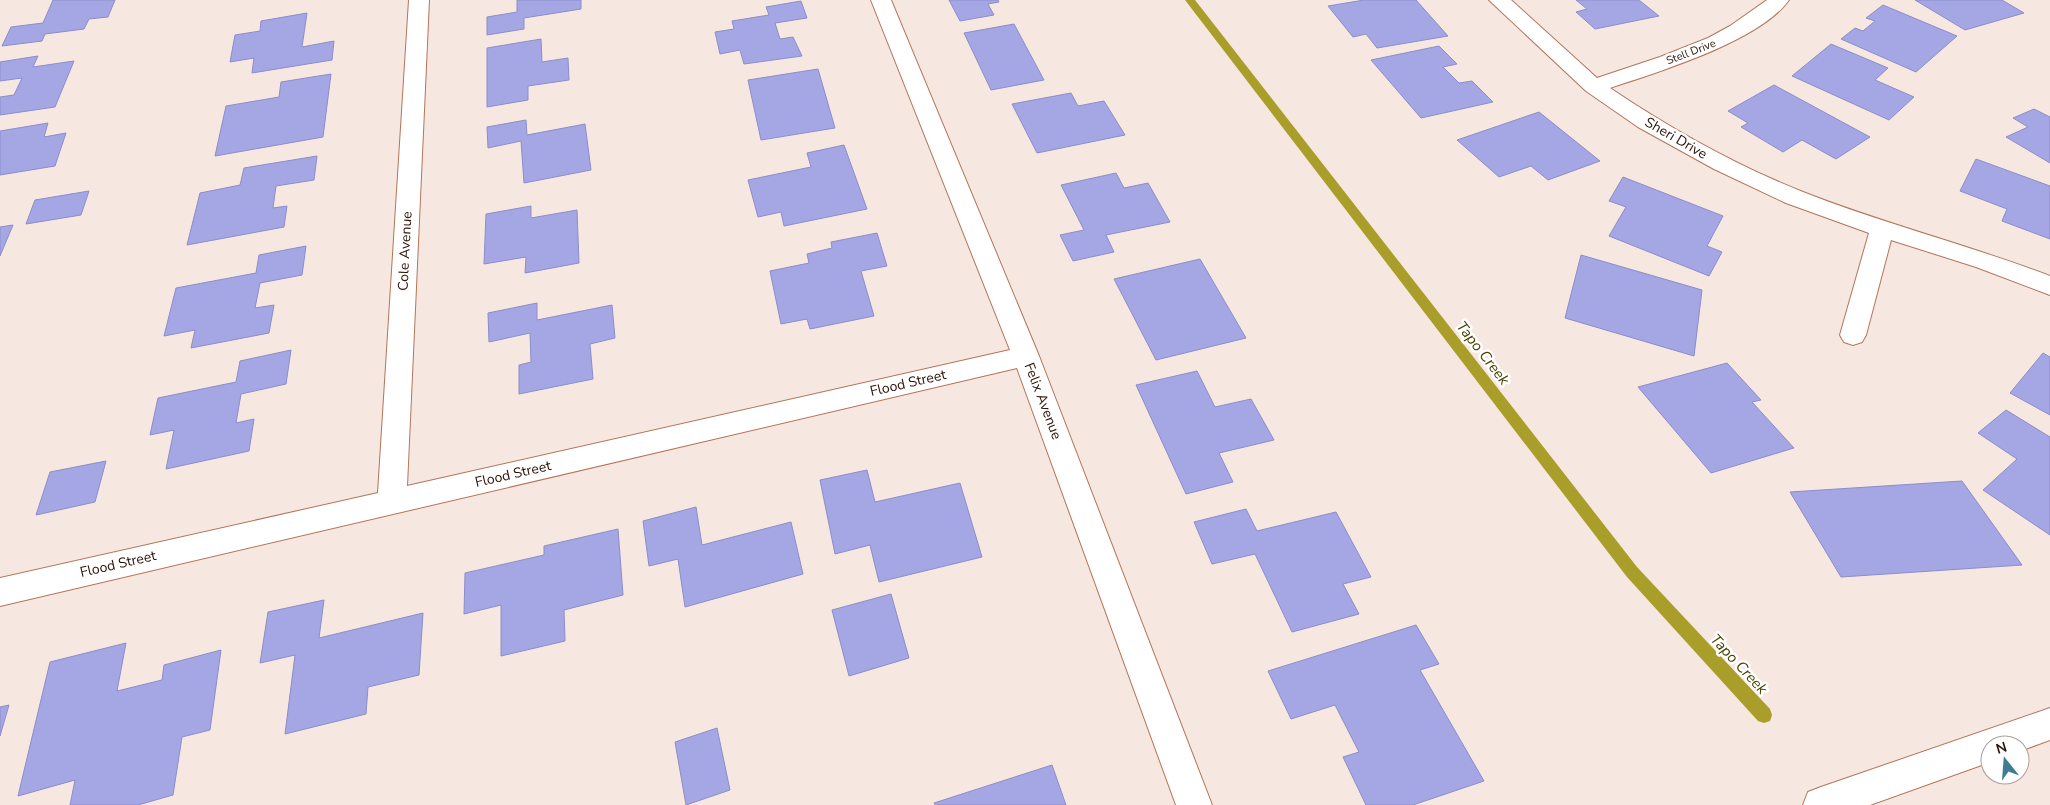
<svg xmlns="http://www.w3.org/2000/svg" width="2050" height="805" viewBox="0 0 2050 805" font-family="'Nunito Sans',sans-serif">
	<rect width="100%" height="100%" fill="#f6e7e1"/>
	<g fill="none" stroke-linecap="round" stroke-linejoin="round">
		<polygon fill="#aa9e2a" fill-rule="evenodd" points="1185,0 1195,0 1637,567 1770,709 1772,715 1770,721 1764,723 1758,721 1627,577"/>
	</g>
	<g fill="#a5a7e5" stroke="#8c8dc9">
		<polygon points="53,0 115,0 108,17 89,19 84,29 45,34 42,41 2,46 11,27 43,23"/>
		<polygon points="517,0 581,0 581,9 524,18 524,29 487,35 487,17 517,12"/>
		<polygon points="949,0 998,0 999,2 988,4 994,15 960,21"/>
		<polygon points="1364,0 1416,0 1448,36 1377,48 1366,34 1353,37 1328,6"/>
		<polygon points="1576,0 1639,0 1659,16 1595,29 1576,12 1587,9"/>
		<polygon points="1915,0 2002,0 2024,13 1965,30"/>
		<polygon points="801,1 807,18 775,23 780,39 793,37 802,56 744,64 740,50 720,54 715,32 734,29 732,21 769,15 766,7"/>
		<polygon points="1883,5 1957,36 1916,72 1841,39 1855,28 1863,31 1875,21 1866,18"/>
		<polygon points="307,13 302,47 334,41 332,60 252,73 254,58 230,62 235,35 260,31 261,21"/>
		<polygon points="1014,24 1044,80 991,90 964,33"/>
		<polygon points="541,39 542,62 568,58 569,80 528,86 528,100 487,107 487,48"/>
		<polygon points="1831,44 1888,68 1875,80 1914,97 1889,120 1792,76"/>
		<polygon points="1439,46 1457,64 1443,67 1459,83 1472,81 1493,102 1421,118 1371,60"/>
		<polygon points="38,56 33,67 74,61 55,107 0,115 0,97 14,95 22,78 0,81 0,62"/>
		<polygon points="818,69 835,128 761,140 748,80"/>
		<polygon points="331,74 323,137 215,156 226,106 279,97 281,82"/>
		<polygon points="1774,85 1870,137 1836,159 1802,140 1783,152 1741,127 1748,123 1728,111"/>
		<polygon points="1071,93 1078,106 1104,101 1125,135 1037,153 1012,104"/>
		<polygon points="2034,109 2050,117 2050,163 2006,137 2028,127 2013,118"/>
		<polygon points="1539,112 1600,161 1548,180 1531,166 1499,177 1457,140"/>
		<polygon points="526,120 527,135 585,124 591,170 524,183 521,141 488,148 487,127"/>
		<polygon points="48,123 44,137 66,133 55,166 0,175 0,131"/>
		<polygon points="844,145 867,209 784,226 781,212 758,217 748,180 811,167 807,153"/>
		<polygon points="317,156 314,180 276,186 273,208 287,206 284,227 187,245 200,193 240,185 244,168"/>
		<polygon points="1976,159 2050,186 2050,239 2002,221 2007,209 1960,191"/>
		<polygon points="1116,173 1124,188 1148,183 1170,222 1106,235 1114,252 1073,261 1060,235 1084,230 1061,185"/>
		<polygon points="1623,177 1723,216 1707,246 1722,252 1709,276 1609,236 1626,207 1609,201"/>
		<polygon points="89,191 81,215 26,224 35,200"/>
		<polygon points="531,206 531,218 577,210 579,263 525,273 526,257 484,264 486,214"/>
		<polygon points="13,225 0,256 0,227"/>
		<polygon points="877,233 887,266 861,271 874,316 810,329 807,319 781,324 770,271 809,263 807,254 832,248 831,242"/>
		<polygon points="306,246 302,275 260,283 255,308 274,305 269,333 191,348 195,330 164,336 176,288 256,273 259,255"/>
		<polygon points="1581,255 1702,290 1694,356 1565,318"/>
		<polygon points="1200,259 1246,338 1156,360 1114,279"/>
		<polygon points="537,303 537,320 612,305 615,338 590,344 593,379 519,394 519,365 531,362 530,333 489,342 488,313"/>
		<polygon points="291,350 286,384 241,394 236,423 254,419 249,451 166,469 174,430 150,435 158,398 236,382 240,361"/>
		<polygon points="2043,353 2050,357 2050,415 2010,393"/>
		<polygon points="1727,363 1761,400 1752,402 1794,448 1711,473 1638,387"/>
		<polygon points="1197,371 1215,407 1251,399 1274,440 1219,453 1233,482 1186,494 1136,385"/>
		<polygon points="2006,410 2050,437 2050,535 1983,490 2017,459 1978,433"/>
		<polygon points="106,461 95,502 36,515 50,472"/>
		<polygon points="867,470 875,502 960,483 982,557 879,582 870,545 835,554 820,480"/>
		<polygon points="1962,481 2022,565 1841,577 1790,492"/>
		<polygon points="696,507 702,545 791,522 803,574 685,607 678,559 649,566 643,521"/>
		<polygon points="1246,509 1257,531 1336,512 1371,577 1343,584 1359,614 1292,632 1255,554 1212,564 1194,522"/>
		<polygon points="618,529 623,595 564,610 565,641 501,656 501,605 464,614 465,573 544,555 544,546"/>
		<polygon points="891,594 909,658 849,676 832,610"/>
		<polygon points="324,600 319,638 423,613 419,675 368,687 366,714 285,734 295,655 260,663 268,612"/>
		<polygon points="1416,625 1439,664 1420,670 1484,781 1413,805 1366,805 1343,757 1359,752 1335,705 1291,719 1268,671"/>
		<polygon points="126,643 117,691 162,680 164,665 221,650 210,730 182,737 173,795 138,805 70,805 75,780 18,796 50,662"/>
		<polygon points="9,705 0,736 0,707"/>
		<polygon points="717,728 730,790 686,805 675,742"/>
		<polygon points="1052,765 1066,805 935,805 934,803"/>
	</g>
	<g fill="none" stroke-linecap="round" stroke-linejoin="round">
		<defs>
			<g id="minor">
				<polygon points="409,0 429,0 407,486 1010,350 871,0 891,0 1039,356 1212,805 1176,805 1017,368 0,606 0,578 378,493"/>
				<path d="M 1489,0 L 1511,0 L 1597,78 L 1660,57 L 1708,38 L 1730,26 L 1767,0 L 1789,0 C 1760,41 1658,72 1610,88 C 1671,129 1735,165 1803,192 C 1884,224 1969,245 2050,276 L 2050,295 L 1976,267 L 1891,240 L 1866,335 L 1862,342 L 1853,345 L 1844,342 L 1840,335 L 1869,233 L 1786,203 L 1714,169 L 1638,127 L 1586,91 Z"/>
				<polygon points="2050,708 2050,740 2020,751 2020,745 1990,745 1990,762 1870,805 1803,805 1808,792 1821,787"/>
			</g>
		</defs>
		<use href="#minor" stroke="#b4745a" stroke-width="2"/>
		<use href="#minor" fill="#fff" fill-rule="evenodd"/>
	</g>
	<g text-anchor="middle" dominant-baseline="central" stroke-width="5" stroke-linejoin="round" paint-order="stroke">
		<g font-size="11" fill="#2b1208" stroke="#fff">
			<text transform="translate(1691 52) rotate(-21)">Stell Drive</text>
		</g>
		<g font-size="14" fill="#2b1208" stroke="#fff">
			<text transform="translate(1676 138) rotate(30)">Sheri Drive</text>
			<text transform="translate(405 251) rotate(-87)">Cole Avenue</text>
			<text transform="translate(908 383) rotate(-13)">Flood Street</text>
			<text transform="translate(1043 401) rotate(69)">Felix Avenue</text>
			<text transform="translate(513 474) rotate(-13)">Flood Street</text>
			<text transform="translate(118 564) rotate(-13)">Flood Street</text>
		</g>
		<g font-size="15" font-style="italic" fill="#474000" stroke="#fff">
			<text transform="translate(1483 353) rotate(52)">Tapo Creek</text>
			<text transform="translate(1739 664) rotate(47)">Tapo Creek</text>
		</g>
	</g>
	<g transform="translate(2005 760) rotate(343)"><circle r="24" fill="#ffffff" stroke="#aaa09c"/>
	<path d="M0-4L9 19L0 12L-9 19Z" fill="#3d7c91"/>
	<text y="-8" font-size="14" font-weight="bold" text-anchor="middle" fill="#2b1208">N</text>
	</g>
</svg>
